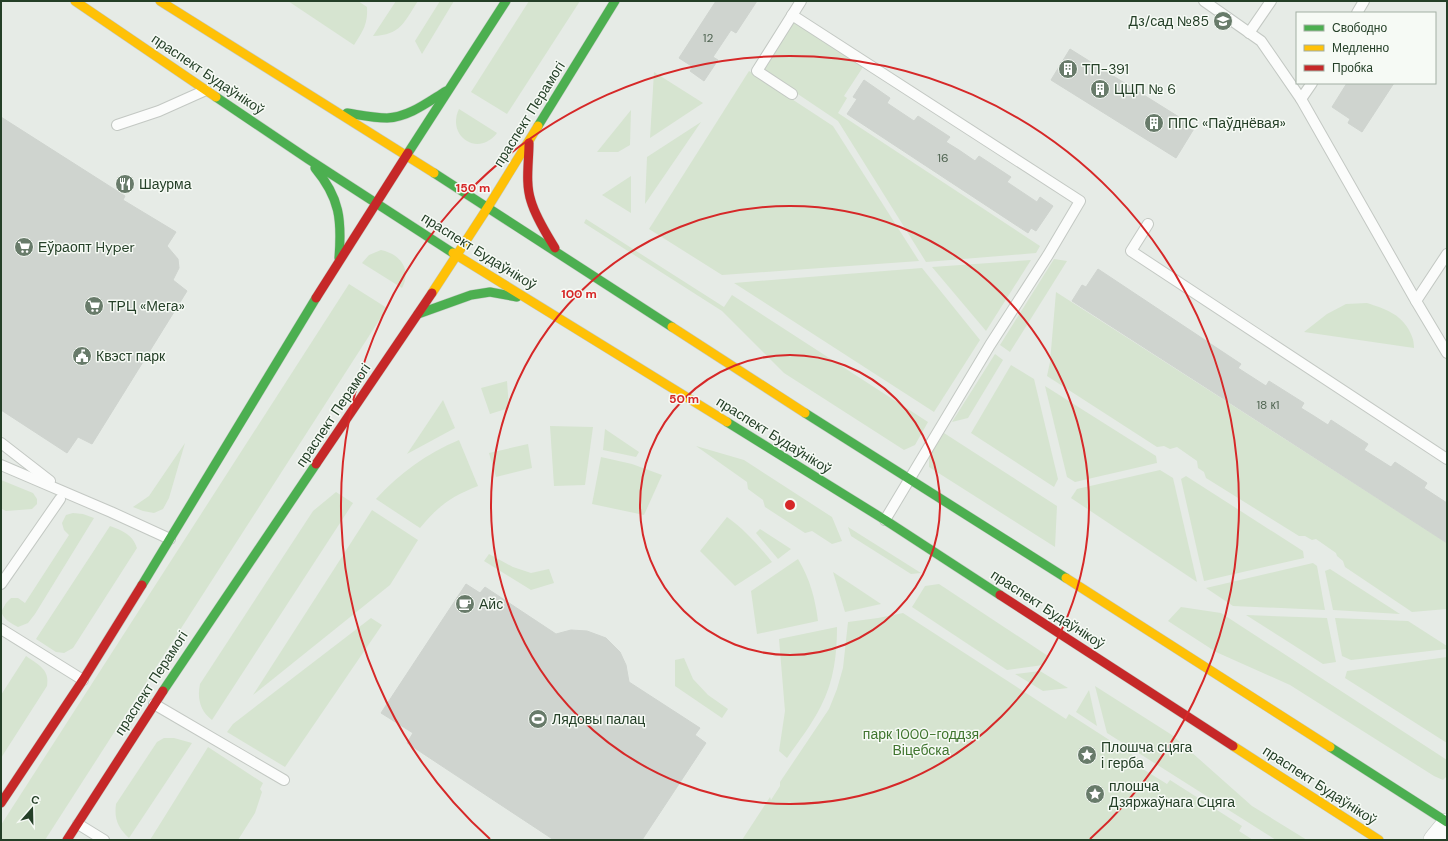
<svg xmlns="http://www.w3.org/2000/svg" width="1448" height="841" viewBox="0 0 1448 841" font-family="'DM Sans',sans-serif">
	<rect width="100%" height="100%" fill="#e6ebe6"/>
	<g fill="#d6e4d0">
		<path d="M 288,1 L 358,1 L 367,7 C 368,24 363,31 354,45 Z"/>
		<path d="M 396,1 L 418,1 C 404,22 401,35 373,36 Z"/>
		<polygon points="440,1 454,1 422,54 415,41"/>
		<polygon points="529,1 580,1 507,114 471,92"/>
		<polygon points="792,21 863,67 844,96 847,98 838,113 1040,246 1036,253 926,262 838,121 762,70"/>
		<polygon points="749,71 833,126 919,261 722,275 649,229"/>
		<polygon points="654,72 703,103 650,138"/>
		<path d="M 459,109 L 497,133 C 478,158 446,136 459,109 Z"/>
		<polygon points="631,110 630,145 618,152 597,152"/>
		<polygon points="701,122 645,204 647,157"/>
		<polygon points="631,176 631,213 602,195"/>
		<polygon points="586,219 724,307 732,295 928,422 915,445 904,450 784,373 722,311 584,223"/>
		<path d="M 381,250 C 400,254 412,269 402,288 L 362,263 L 369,255 Z"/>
		<polygon points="1054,259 1067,261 1010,352 1000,345"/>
		<polygon points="1031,260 986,331 932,267"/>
		<polygon points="922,268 980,340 934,412 734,283"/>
		<polygon points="349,284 387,308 45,840 1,840 1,825"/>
		<polygon points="1056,292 1447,543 1447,609 1412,612 1345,567 1343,561 1337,556 1336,553 1316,539 1312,540 1305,536 1299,536 1206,478 1204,472 1198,468 1197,461 1177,447 1170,449 1164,446 1157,447 1047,376 1050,362"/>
		<path d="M 1367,303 C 1385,309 1399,313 1409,330 C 1412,336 1414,340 1414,348 L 1304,332 L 1327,314 L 1346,304 Z"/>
		<polygon points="995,354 1003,360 968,418 952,422"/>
		<polygon points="1011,365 1034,379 1058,479 1054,487 971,433"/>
		<polygon points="507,381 509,408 490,414 481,388"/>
		<polygon points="1045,386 1156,456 1157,463 1075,482 1067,477"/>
		<polygon points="443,400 455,428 407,454"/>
		<polygon points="550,426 593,427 585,485 554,486"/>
		<polygon points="605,429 639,452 636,457 603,450"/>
		<polygon points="944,433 1057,506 1055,547 929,467 929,456"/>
		<path d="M 459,440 L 478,486 C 452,496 438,506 420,528 L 376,499 C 399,474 427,453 459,440 Z"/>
		<polygon points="185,443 169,498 163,509 154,513 143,511 133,507 149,496"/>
		<polygon points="528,444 532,468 496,477 489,453"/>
		<polygon points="696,446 744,460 832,517 842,541 832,544 812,531 805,533 765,507 763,500 748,489 747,482"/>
		<polygon points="601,457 632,464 662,475 644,515 592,504"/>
		<polygon points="1160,470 1173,478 1197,582 1071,498 1077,489"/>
		<polygon points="1186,476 1303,551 1304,558 1204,581 1181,479"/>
		<polygon points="1,480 33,493 37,499 37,504 32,509 6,511 2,509"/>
		<path d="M 336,492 L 353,503 L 212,720 C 200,711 197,698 200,684 L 313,511 Z"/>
		<polygon points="372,510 418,540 390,585 253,695"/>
		<path d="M 73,513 L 83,514 L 94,518 L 35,614 L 28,623 L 18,627 C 10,623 5,620 1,612 L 6,603 L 11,598 L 18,598 L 25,603 L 69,535 L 64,530 L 62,523 L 66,515 Z"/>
		<path d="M 727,517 C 745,530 758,545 772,562 L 735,586 L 700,551 Z"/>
		<path d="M 110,526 C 123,531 132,534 137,548 L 73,648 L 64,653 L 56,652 L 36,639 Z"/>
		<polygon points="848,527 921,573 911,574 851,536"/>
		<polygon points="760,529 791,549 778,559 756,533"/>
		<polygon points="489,554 513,567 531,573 549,569 554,583 531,590 484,561"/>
		<path d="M 798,559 C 810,579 815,598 818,621 L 757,634 L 751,591 Z"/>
		<polygon points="1313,563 1317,566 1325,610 1233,606 1206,588"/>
		<polygon points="1330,569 1400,614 1333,610 1325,571"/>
		<polygon points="833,572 881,604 845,612"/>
		<polygon points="939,584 1048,656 1043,665 1007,670 912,607 925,586"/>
		<polygon points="1181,607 1221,613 1447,760 1447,776 1443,780 1434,776 1290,685 1216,652 1168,621"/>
		<polygon points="903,613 1066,719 1069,714 1142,761 1138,766 1167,784 1170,780 1242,826 1239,831 1253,840 742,840 770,797 771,800 780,786 780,782 829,709 837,689 843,668 848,622 878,618"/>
		<polygon points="1246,615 1327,618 1336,662 1323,664"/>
		<polygon points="371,618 382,625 285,767 227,732 233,724"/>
		<polygon points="1335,618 1408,621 1447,646 1447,649 1351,660 1342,656"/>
		<path d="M 837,627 C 837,654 834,681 821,706 C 812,724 799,741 787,758 L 779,751 L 785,711 L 779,639 Z"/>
		<path d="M 26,656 C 39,665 50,670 47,686 L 1,758 L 1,695 Z"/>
		<polygon points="1447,657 1447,743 1345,678 1347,671"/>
		<polygon points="684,658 693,679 708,695 728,709 722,718 675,686 675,660"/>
		<polygon points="1040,671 1068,688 1043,691 1015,674"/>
		<polygon points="1095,686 1172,735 1252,806 1307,840 1276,840 1107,733"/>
		<polygon points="1089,690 1097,726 1076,712"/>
		<path d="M 164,738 L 174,738 L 192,743 L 129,838 C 118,828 114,819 116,804 L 157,742 Z"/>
		<polygon points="208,747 263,783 260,789 262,792 255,813 238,840 150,840"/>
	</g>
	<g fill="#cfd4cf" stroke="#cfd4cf">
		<polygon points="716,1 757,1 736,33 731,30 713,57 718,60 704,81 690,71 693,67 679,58"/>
		<polygon points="1070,49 1195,127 1176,158 1051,80"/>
		<polygon points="864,80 890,98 887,103 914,121 918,116 950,137 946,142 959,150 975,161 979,156 1011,177 1007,182 1037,202 1040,197 1053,206 1036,231 1031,228 1028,233 847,114 857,99 853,97"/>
		<polygon points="1347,83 1394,83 1362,132 1348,123 1350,119 1332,107"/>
		<polygon points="1,117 125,196 123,200 176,232 167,246 178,259 179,268 173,280 187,291 92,444 78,437 67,453 1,410"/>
		<polygon points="1098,269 1241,364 1238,368 1266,386 1269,381 1304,403 1301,408 1314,416 1328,425 1331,420 1368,444 1364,450 1391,467 1395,462 1427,483 1424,488 1447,503 1447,543 1072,301 1082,285 1086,287"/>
		<polygon points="466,584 480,593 485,587 556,634 571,630 587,631 606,638 620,652 626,665 629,682 700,728 695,735 706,743 642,840 554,840 407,743 413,733 381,713"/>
	</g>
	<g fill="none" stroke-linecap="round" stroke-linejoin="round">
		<defs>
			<g id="lane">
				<polyline points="1204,1 1261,41 1301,99"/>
				<polyline points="1357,13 1364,1"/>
				<polyline points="792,15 1080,201 1048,255 990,345 885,520"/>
				<polyline points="1249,33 1271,1"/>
				<polyline points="1312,83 1301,99 1416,301 1447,353"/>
				<polyline points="792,94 757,71 801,1"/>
				<polyline points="117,125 159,111 206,90"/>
				<polyline points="1148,224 1131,251 1447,459"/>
				<polyline points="1416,301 1447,254"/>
				<polyline points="1,443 50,481"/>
				<polyline points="1,465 111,512 170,539"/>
				<polyline points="1,584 60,499"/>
				<polyline points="1,629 83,680"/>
				<polyline points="154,704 284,780"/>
				<polyline points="78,824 104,840"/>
			</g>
			<polyline id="street" points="1434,840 1447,824"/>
			<g id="fast">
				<polyline points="216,97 308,159 453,253"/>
				<path d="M 347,113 C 360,115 374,118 387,118 C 409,117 428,102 446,91"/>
				<polyline points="538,126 615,1"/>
				<polyline points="408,153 506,1"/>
				<path d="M 315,168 C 340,198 342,220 339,258"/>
				<polyline points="434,173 672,327"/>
				<polyline points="418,314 471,295 490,292 517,297"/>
				<polyline points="805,413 1066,578"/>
				<polyline points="727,422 885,520 1000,595"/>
				<polyline points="142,585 316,298"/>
				<polyline points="163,691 316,464"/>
				<polyline points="1330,747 1447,822"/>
			</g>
			<g id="slow">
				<polyline points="75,1 216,97"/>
				<polyline points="160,1 434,173"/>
				<polyline points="453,253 727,422"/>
				<polyline points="432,293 488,207 538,126"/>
				<polyline points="672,327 805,413"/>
				<polyline points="1066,578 1330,747"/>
				<polyline points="1233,746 1379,840"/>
			</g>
			<g id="jam">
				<path d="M 529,143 C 529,162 525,183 531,201 C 536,218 546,233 555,248"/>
				<polyline points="316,298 408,153"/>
				<polyline points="316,464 432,293"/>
				<polyline points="1000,595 1233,746"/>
				<polyline points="1,803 83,680 142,585"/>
				<polyline points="67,840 163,691"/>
			</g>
		</defs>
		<use href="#lane" stroke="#c3c8c3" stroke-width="12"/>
		<use href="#street" stroke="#c3c8c3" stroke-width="22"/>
		<use href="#fast" stroke="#c2cac3" stroke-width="10"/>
		<use href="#slow" stroke="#c2cac3" stroke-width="10"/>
		<use href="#jam" stroke="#c2cac3" stroke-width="10"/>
		<use href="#lane" stroke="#fbfcfb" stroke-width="10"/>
		<use href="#street" stroke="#fbfcfb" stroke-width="21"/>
		<use href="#fast" stroke="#4caf50" stroke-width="9"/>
		<use href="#slow" stroke="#ffc107" stroke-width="9"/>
		<use href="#jam" stroke="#c62828" stroke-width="9"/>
	</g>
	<g fill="none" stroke="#d62828" stroke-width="2">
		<circle cx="790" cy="505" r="150"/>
		<circle cx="790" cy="505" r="299"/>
		<path d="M490 839A449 449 0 1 1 1090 839"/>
	</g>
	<defs>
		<symbol id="school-disc" viewBox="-11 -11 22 22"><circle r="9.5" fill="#687b6a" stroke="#f6faf5"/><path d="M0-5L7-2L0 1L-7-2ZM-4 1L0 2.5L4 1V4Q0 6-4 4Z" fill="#fff"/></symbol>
		<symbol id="building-disc" viewBox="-11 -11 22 22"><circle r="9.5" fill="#687b6a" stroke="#f6faf5"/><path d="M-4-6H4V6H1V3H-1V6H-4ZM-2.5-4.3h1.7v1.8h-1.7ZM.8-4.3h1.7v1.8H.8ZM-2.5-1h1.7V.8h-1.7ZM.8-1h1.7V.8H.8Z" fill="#fff"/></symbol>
		<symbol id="restaurant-disc" viewBox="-11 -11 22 22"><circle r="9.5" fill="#687b6a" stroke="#f6faf5"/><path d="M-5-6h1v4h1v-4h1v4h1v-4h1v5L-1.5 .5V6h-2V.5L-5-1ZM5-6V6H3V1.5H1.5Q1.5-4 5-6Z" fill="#fff"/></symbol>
		<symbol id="supermarket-disc" viewBox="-11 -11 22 22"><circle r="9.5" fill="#687b6a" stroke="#f6faf5"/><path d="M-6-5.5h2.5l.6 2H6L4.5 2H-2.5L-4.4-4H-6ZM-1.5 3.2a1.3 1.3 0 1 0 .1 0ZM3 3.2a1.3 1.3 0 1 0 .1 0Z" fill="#fff"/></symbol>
		<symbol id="civic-disc" viewBox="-11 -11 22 22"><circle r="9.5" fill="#687b6a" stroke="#f6faf5"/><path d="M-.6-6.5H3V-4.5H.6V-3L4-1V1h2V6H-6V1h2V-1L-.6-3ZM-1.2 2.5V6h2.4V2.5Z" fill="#fff"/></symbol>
		<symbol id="cafe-disc" viewBox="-11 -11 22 22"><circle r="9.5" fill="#687b6a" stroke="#f6faf5"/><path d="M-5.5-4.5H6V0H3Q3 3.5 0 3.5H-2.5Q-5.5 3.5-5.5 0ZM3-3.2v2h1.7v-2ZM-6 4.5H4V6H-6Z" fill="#fff"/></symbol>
		<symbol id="stadium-disc" viewBox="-11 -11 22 22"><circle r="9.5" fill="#687b6a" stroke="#f6faf5"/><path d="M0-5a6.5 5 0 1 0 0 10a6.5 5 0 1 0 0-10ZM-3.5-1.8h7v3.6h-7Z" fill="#fff"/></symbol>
		<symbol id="sight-disc" viewBox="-11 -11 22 22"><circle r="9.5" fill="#687b6a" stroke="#f6faf5"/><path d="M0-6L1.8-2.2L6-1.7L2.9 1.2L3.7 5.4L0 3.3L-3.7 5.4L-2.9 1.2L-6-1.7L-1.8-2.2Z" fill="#fff"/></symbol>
	</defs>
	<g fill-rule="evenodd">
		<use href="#school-disc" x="1212" y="10" width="22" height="22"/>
		<use href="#building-disc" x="1057" y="58" width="22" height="22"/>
		<use href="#building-disc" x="1089" y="78" width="22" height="22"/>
		<use href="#building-disc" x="1143" y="112" width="22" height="22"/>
		<use href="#restaurant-disc" x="114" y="173" width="22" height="22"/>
		<use href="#supermarket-disc" x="13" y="236" width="22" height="22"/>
		<use href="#supermarket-disc" x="83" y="295" width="22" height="22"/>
		<use href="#civic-disc" x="71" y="345" width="22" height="22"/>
		<use href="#cafe-disc" x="454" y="593" width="22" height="22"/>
		<use href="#stadium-disc" x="527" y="708" width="22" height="22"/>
		<use href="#sight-disc" x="1076" y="744" width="22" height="22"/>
		<use href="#sight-disc" x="1084" y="783" width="22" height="22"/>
	</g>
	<g text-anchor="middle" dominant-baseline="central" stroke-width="3" stroke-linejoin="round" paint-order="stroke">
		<g font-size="12" fill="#506552">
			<text x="708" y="38">12</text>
			<text x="943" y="158">16</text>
			<text x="1268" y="405">18 к1</text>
		</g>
		<g font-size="14" fill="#243f27" stroke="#f6faf5" text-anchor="start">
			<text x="1209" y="21" text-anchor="end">Дз/сад №85</text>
			<text x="1082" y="69">ТП-391</text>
			<text x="1114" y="89">ЦЦП № 6</text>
			<text x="1168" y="123">ППС «Паўднёвая»</text>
			<text x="139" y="184">Шаурма</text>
			<text x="38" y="247">Еўраопт Hyper</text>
			<text x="108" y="306">ТРЦ «Мега»</text>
			<text x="96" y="356">Квэст парк</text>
			<text x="479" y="604">Айс</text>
			<text x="552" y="719">Лядовы палац</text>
			<text x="1101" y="747">Плошча сцяга<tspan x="1101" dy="16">і герба</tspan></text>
			<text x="1109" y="786">плошча<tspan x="1109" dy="16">Дзяржаўнага Сцяга</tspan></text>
		</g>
		<g font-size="14" fill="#243f27" stroke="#f6faf5">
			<text transform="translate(208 74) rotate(34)">праспект Будаўнікоў</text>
			<text transform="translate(529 114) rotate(-58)">праспект Перамогі</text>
			<text transform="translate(479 251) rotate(32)">праспект Будаўнікоў</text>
			<text transform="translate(333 415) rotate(-56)">праспект Перамогі</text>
			<text transform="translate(774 435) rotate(32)">праспект Будаўнікоў</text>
			<text transform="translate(1048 609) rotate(33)">праспект Будаўнікоў</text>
			<text transform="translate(151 683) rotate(-57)">праспект Перамогі</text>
			<text transform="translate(1320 785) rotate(33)">праспект Будаўнікоў</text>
		</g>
		<g font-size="14" fill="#40752f" stroke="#f6faf5">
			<text x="921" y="734">парк 1000-годдзя<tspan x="921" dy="16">Віцебска</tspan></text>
		</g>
	</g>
	<circle cx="790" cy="505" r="6" fill="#d62828" stroke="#f6faf5" stroke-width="2"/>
	<g font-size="12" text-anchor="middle" font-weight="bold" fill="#d62828" stroke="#f6faf5" stroke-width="3" stroke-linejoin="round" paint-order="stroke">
		<text x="473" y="192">150 m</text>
		<text x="579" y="298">100 m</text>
		<text x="684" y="403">50 m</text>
	</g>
	<rect width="1448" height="841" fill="none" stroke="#243f27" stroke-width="4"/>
	<rect x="1296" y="12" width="140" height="72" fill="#f6faf5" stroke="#a2afa3"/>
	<rect x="1304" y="25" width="20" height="6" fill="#4caf50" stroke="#a2afa3"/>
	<text x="1332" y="32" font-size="12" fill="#243f27">Свободно</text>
	<rect x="1304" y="45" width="20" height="6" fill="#ffc107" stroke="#a2afa3"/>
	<text x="1332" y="52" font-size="12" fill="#243f27">Медленно</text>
	<rect x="1304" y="65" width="20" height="6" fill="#c62828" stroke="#a2afa3"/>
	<text x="1332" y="72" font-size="12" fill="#243f27">Пробка</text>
	<g transform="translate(32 809) rotate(20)" stroke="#f6faf5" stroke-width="3" paint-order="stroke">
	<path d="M0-3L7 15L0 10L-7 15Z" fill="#243f27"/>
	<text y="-6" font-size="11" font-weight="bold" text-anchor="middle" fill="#243f27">С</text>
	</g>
</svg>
